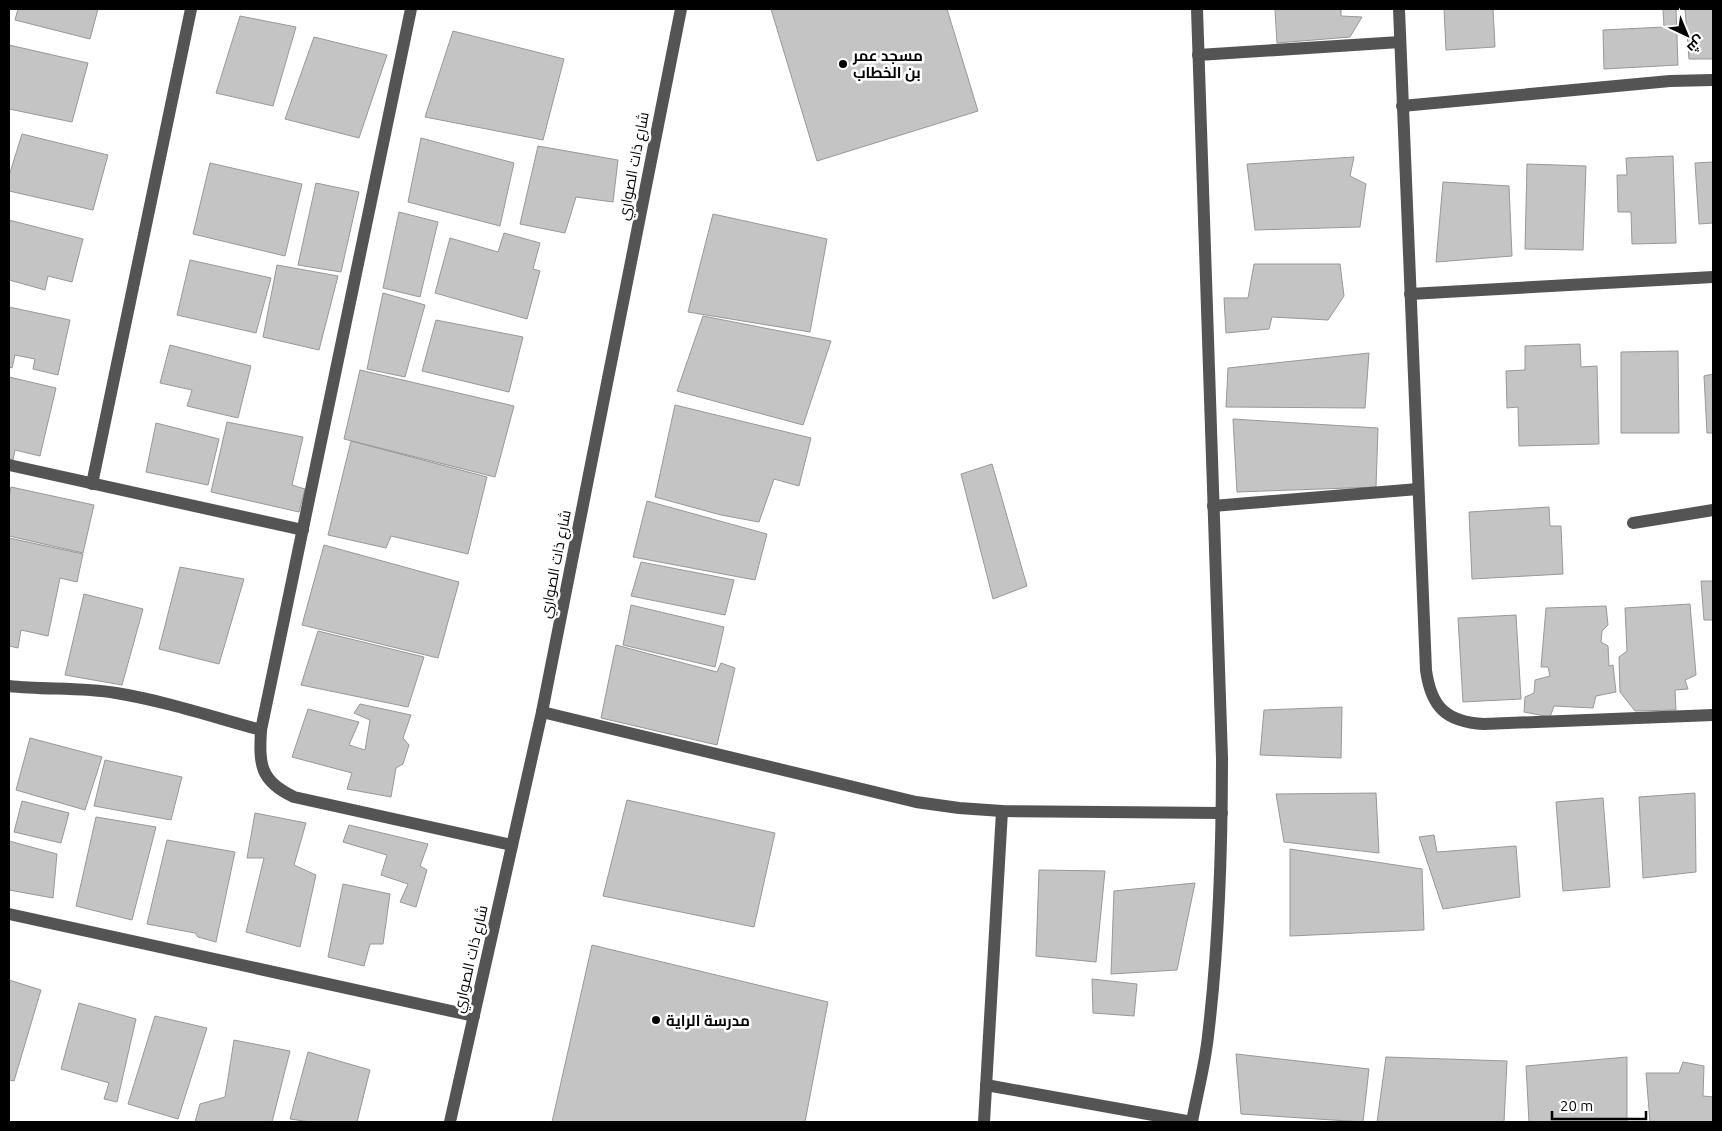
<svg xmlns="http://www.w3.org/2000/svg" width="1722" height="1131" viewBox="0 0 1722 1131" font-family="Ubuntu,Cairo,sans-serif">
	<rect width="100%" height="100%" fill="#fff"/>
	<g fill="#c4c4c4" stroke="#989898">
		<polygon points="18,9 98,9 90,39 15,20"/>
		<polygon points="771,9 947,9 978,111 817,161"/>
		<polygon points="1275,9 1341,9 1341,16 1362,17 1350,37 1277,43"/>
		<polygon points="1444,9 1493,9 1495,47 1446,50"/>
		<polygon points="1663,9 1676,9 1678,65 1604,69 1603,30 1664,27"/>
		<polygon points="1685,9 1713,9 1713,59 1689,59"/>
		<polygon points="240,16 296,27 273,106 216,93"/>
		<polygon points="453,31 564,59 543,140 425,117"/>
		<polygon points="314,37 387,55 359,138 285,119"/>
		<polygon points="9,45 88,63 72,122 9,109"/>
		<polygon points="22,134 108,155 93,210 9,191 9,176"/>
		<polygon points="421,138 514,163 500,226 408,202"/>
		<polygon points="538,146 618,160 613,202 576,197 565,233 520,224"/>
		<polygon points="1673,156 1676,243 1632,244 1631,212 1618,212 1617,175 1627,175 1626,158"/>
		<polygon points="1354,157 1350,176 1366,184 1360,227 1255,230 1247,164"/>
		<polygon points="1713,162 1713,223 1699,224 1695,163"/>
		<polygon points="210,163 302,184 285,256 193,234"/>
		<polygon points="1527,164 1586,166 1583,250 1525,249"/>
		<polygon points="1443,182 1509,186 1512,256 1436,262"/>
		<polygon points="316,183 359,192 341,272 298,265"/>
		<polygon points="399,212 438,222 420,297 383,288"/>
		<polygon points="713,214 827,239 810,332 688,312"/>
		<polygon points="9,220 83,239 72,282 48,276 45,290 9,280"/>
		<polygon points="504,233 540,243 533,269 540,271 527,319 435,293 450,238 498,252"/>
		<polygon points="190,260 271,278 256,333 177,315"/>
		<polygon points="1254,264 1340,264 1344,296 1328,320 1272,317 1269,329 1226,333 1224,298 1248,298"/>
		<polygon points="277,265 338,276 319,350 263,337"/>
		<polygon points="383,293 425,305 405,377 367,369"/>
		<polygon points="9,307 70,320 58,375 33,369 35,359 15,355 12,368 9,367"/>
		<polygon points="703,316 831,341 803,425 677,391"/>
		<polygon points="436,320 523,337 509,392 422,371"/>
		<polygon points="1580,344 1581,367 1597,366 1599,444 1519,446 1518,407 1507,408 1506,371 1525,370 1525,346"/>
		<polygon points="170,345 251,366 238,418 187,406 192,390 160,383"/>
		<polygon points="1678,351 1679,433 1621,433 1621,352"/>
		<polygon points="1369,353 1365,408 1226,407 1228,368"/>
		<polygon points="360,370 514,406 495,477 344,439"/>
		<polygon points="1713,374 1713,433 1707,433 1704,376"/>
		<polygon points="9,377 56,388 40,456 15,450 13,460 9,459"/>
		<polygon points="675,405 811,438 799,486 774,479 759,522 721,515 655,497"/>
		<polygon points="1233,419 1378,428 1376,487 1237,492"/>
		<polygon points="227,422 303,437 292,485 305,489 299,512 211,492"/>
		<polygon points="156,423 219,439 208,485 146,472"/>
		<polygon points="351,441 487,477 468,554 391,536 386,548 328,535"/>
		<polygon points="992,464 1027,586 993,599 961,474"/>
		<polygon points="11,487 94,505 83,553 9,536 9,498"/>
		<polygon points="647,501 767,534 755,580 633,557"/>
		<polygon points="1549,507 1550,526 1561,526 1563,574 1472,579 1469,512"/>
		<polygon points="9,538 83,554 77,582 60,578 48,636 21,630 18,648 9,646"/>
		<polygon points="324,545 459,582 438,658 302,625"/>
		<polygon points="641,562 734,580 725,615 631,596"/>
		<polygon points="180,567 244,579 219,664 159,649"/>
		<polygon points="1701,581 1713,581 1713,620 1704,620"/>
		<polygon points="84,594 143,609 122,685 65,675"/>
		<polygon points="1690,604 1696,675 1685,680 1688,689 1675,690 1676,710 1635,711 1620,692 1619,657 1627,651 1625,608"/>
		<polygon points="631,605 724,627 715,667 623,645"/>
		<polygon points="1606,606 1608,625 1602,631 1601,642 1608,646 1609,666 1613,665 1616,692 1596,696 1593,708 1554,706 1550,717 1524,712 1525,697 1534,693 1535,680 1550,676 1548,667 1541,667 1546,608"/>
		<polygon points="1516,615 1521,699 1463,702 1458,618"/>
		<polygon points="318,631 424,657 408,707 301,685"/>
		<polygon points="616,645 717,672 721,663 735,668 717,745 601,718"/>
		<polygon points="360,704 411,715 403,738 409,745 403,764 396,768 391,797 347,789 352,773 292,757 308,709 359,722 349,745 365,750 370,720 354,713"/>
		<polygon points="1342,707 1341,758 1260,755 1264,710"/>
		<polygon points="30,738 102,757 85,810 16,790"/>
		<polygon points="105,760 182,777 171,820 94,806"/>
		<polygon points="1376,793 1379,853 1284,842 1276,794"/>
		<polygon points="1695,793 1696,872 1643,878 1639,797"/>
		<polygon points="1603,798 1610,887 1563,891 1556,802"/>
		<polygon points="627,800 775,833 754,927 603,896"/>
		<polygon points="22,801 69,813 61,843 14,832"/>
		<polygon points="255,813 306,823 294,865 316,875 300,947 246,932 264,858 247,858"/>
		<polygon points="96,817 156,827 132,920 76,906"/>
		<polygon points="349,825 428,844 420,866 427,870 416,907 400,902 408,884 381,875 387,855 343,842"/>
		<polygon points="1434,835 1437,852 1516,846 1520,897 1443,909 1419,837"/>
		<polygon points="167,840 235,852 216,942 198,937 195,933 147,924"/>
		<polygon points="9,841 57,854 53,898 9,890"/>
		<polygon points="1290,849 1422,869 1424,930 1290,936"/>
		<polygon points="1039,870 1105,871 1096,962 1036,956"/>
		<polygon points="1195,883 1177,970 1111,974 1114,891"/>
		<polygon points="343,884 390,894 383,944 370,944 364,966 328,957"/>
		<polygon points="592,945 828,1002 805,1122 552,1122"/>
		<polygon points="1092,979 1137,984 1134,1016 1093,1013"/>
		<polygon points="9,980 41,990 14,1081 9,1080"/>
		<polygon points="79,1003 136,1019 117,1102 104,1099 109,1083 61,1069"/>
		<polygon points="155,1016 207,1028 178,1119 128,1104"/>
		<polygon points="234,1040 290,1051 272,1122 195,1122 200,1104 225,1097"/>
		<polygon points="308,1052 370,1070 357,1122 310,1122 290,1119"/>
		<polygon points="1236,1054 1369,1069 1363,1122 1241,1114"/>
		<polygon points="1386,1057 1507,1061 1504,1122 1377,1122"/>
		<polygon points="1627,1057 1627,1122 1529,1122 1526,1066"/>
		<polygon points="1683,1062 1704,1066 1703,1096 1713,1097 1713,1122 1650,1122 1646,1073 1679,1073"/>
	</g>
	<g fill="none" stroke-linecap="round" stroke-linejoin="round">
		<g stroke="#545454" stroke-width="12">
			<path d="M 411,9 L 261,730 C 259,765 260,781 294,797 L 512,845"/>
			<path d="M 1399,9 L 1426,670 C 1431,707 1446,722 1484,724 L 1713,715"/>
			<polyline points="1198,55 1400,42"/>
			<polyline points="1402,106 1670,81 1713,80"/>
			<polyline points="1410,294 1713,277"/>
			<polyline points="9,465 303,530"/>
			<polyline points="92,484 191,9"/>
			<polyline points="1213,506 1418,489"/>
			<polyline points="1633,523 1713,510"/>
			<path d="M 9,686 C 44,690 80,687 116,693 C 165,701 213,717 261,730"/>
			<polyline points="542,712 916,802 959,808 1002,811 1222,813"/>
			<polyline points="9,914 474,1016"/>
			<polyline points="986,1085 1192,1122"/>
			<polyline points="450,1122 542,712 681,9"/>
			<polyline points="984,1122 1002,811"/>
			<path d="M 1192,1122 C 1197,1094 1205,1065 1208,1036 C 1219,944 1222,851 1222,758 L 1197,9"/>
		</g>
	</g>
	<g fill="#000" stroke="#fff" stroke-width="2">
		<circle cx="843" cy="64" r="5"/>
		<circle cx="656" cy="1020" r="5"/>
	</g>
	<g text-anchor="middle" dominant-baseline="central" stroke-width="5" stroke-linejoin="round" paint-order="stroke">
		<g font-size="15" font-weight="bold" fill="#000" stroke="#fff" text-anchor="start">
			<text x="853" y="55">مسجد عمر<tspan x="853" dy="17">بن الخطاب</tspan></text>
			<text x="666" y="1020">مدرسة الراية</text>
		</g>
		<g font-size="15" fill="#000" stroke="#fff">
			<text transform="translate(633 166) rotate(-79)">شارع ذات الصواري</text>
			<text transform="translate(555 564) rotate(-79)">شارع ذات الصواري</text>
			<text transform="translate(470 959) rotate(-77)">شارع ذات الصواري</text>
		</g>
	</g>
	<rect width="1722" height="1131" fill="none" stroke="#000000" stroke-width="20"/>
	<g transform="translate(1687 35) rotate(136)" stroke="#ffffff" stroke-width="4" paint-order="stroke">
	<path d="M0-4L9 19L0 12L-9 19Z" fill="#000000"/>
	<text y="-8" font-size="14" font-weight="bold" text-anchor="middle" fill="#000000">ش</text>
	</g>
	<path d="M1552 1111v8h94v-8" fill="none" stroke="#000000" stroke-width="2.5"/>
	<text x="1560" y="1111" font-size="15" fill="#000000" stroke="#ffffff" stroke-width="4" paint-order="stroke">20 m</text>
</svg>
